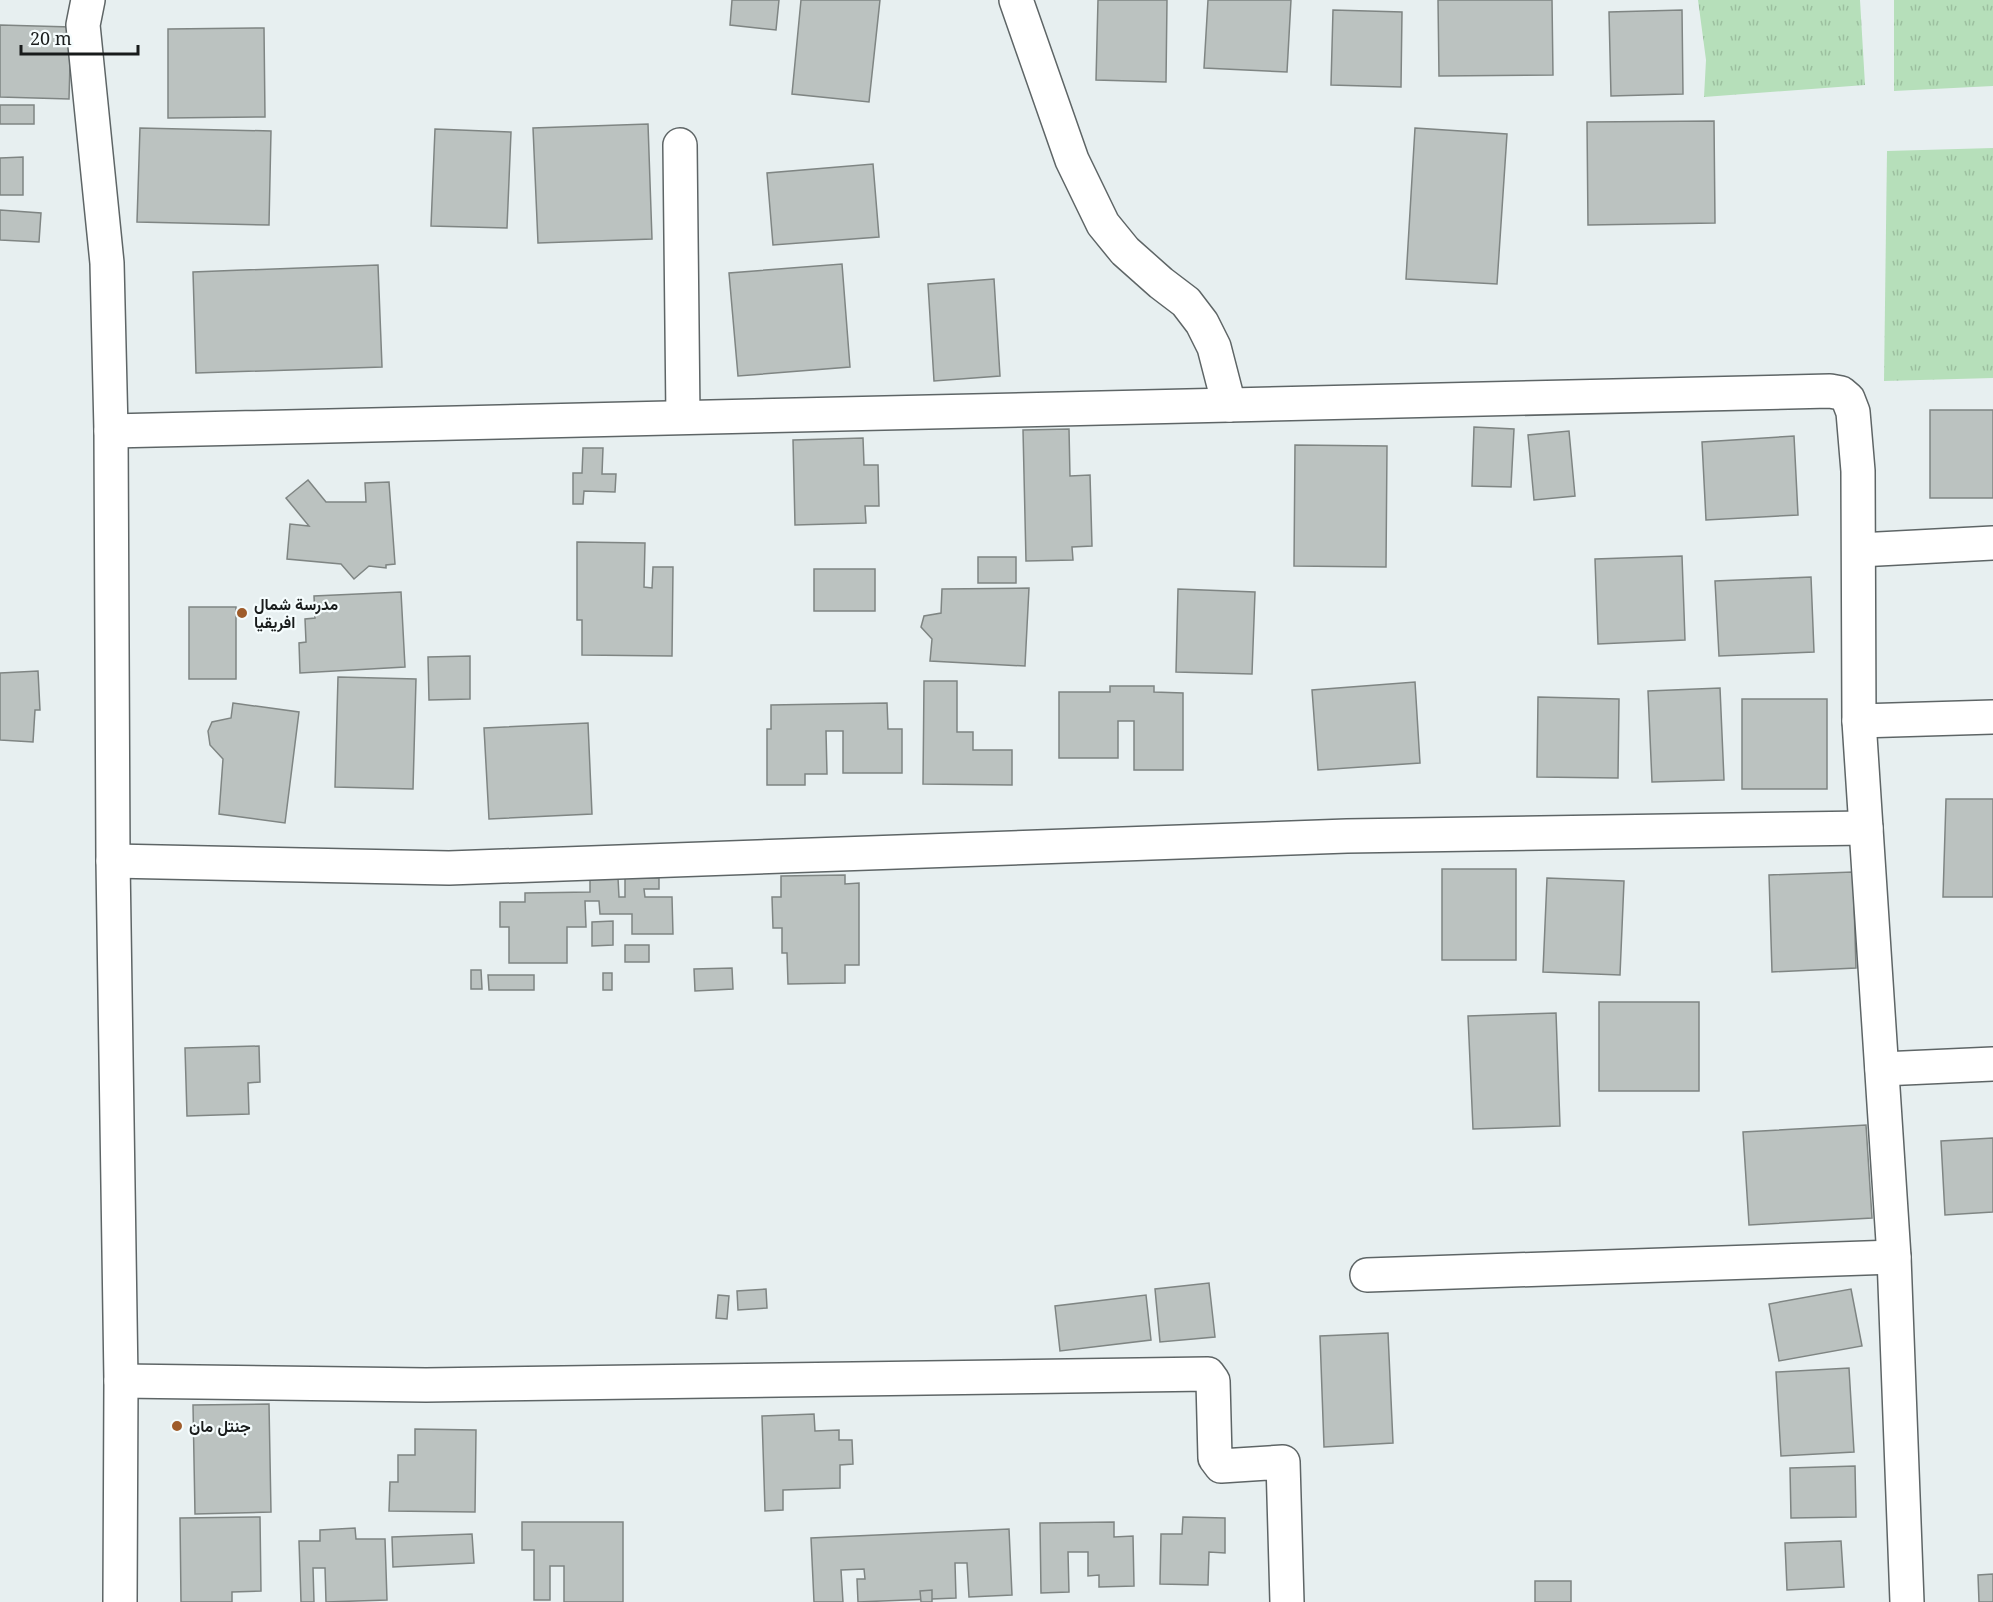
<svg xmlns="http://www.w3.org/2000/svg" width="1993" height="1602" viewBox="0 0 1993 1602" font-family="'Noto Serif',Vazirmatn,serif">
	<defs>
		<pattern id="grass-tufts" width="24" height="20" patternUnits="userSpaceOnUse" patternTransform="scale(1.5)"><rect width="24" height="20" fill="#b6dfba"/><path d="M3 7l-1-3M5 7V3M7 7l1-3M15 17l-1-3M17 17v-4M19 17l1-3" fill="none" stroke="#9cbf9f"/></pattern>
	</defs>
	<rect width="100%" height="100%" fill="#e7eff0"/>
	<g fill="url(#grass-tufts)">
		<polygon points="1698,0 1860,0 1865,85 1704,97 1706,60"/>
		<polygon points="1894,0 1993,0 1993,86 1894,91"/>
		<polygon points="1993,148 1993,378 1884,381 1887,151"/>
	</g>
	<g fill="#bbc2c0" stroke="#7f8583" stroke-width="1.5">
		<polygon points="732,0 779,0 776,30 730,25"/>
		<polygon points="801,0 880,0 869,102 792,94"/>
		<polygon points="1098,0 1167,0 1166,82 1096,80"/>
		<polygon points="1208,0 1291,0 1287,72 1204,68"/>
		<polygon points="1438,0 1552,0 1553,75 1439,76"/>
		<polygon points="1333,10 1402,12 1401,87 1331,85"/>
		<polygon points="1682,10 1683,94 1611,96 1609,12"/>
		<polygon points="0,25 71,27 69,99 0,97"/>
		<polygon points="264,28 265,117 168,118 168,29"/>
		<rect x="0" y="105" width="34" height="19"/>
		<polygon points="1714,121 1715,223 1588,225 1587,122"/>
		<polygon points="648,124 652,239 538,243 533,128"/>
		<polygon points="140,128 271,131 269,225 137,222"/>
		<polygon points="1415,128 1507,134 1497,284 1406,279"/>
		<polygon points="435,129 511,132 507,228 431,226"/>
		<polygon points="23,157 23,195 0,195 0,158"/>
		<polygon points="873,164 879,237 773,245 767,173"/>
		<polygon points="0,210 41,213 39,242 0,240"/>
		<polygon points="842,264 850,367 738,376 729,273"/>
		<polygon points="378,265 382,367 196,373 193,272"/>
		<polygon points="994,279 1000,376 934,381 928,284"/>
		<rect x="1930" y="410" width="63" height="88"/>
		<polygon points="1474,427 1514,429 1511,487 1472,486"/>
		<polygon points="1069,429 1070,476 1090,475 1092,546 1072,547 1073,560 1026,561 1023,430"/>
		<polygon points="1569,431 1575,496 1534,500 1528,435"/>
		<polygon points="1794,436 1798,515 1706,520 1702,442"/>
		<polygon points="863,438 864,465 878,465 879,506 865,506 866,523 795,525 793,440"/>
		<polygon points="1295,445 1387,446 1386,567 1294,566"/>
		<polygon points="583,448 603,448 602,474 616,474 615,492 584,491 583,504 573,504 573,473 582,473"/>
		<polygon points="308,480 326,502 366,502 365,483 389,482 395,564 386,565 386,568 369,566 354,579 341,564 287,559 290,524 309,526 286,498"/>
		<polygon points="577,542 645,543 644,587 652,588 653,567 673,567 672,656 582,655 582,620 577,620"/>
		<polygon points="1682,556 1685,640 1598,644 1595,559"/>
		<rect x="978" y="557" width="38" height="26"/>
		<rect x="814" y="569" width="61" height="42"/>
		<polygon points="1811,577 1814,652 1719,656 1715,581"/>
		<polygon points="1029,588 1025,666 930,661 932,639 921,627 924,616 941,613 942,589"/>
		<polygon points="1178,589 1255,592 1252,674 1176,672"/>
		<polygon points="401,592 405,667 300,673 299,643 306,642 305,619 315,618 314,596"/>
		<rect x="189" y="607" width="47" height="72"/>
		<polygon points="470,656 470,699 429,700 428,657"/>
		<polygon points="38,671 40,710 35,710 33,742 0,740 0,673"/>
		<polygon points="338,677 416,679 413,789 335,787"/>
		<polygon points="924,681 957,681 957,732 973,732 973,750 1012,750 1012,785 923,784"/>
		<polygon points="1415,682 1420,763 1318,770 1312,690"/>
		<polygon points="1110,686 1154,686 1154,692 1183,693 1183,770 1134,770 1134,721 1118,721 1118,758 1059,758 1059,692 1110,692"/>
		<polygon points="1720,688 1724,780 1652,782 1648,691"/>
		<polygon points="1538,697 1619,699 1618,778 1537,777"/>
		<rect x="1742" y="699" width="85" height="90"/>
		<polygon points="233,703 299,712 285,823 219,814 223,759 210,745 208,731 212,722 231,718"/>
		<polygon points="887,703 888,729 902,729 902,773 843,773 843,731 826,731 827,774 805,774 805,785 767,785 767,729 771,729 771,705"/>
		<polygon points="588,723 592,814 489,819 484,728"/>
		<polygon points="1946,799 1993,799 1993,897 1943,897"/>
		<rect x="1442" y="869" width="74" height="91"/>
		<polygon points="1853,872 1856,968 1772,972 1769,875"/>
		<polygon points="845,875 845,884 859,883 859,965 845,965 845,983 788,984 787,953 782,953 782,928 773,928 772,897 781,897 781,876"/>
		<polygon points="618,878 619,897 625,897 625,878 659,878 659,889 644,889 645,897 672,897 673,934 632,934 632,914 600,914 599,901 585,901 586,927 567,927 567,963 509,963 509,927 500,927 500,902 525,902 525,893 590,892 590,879"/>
		<polygon points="1547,878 1624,881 1620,975 1543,972"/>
		<polygon points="613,921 613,945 592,946 592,922"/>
		<rect x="625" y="945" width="24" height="17"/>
		<polygon points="732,968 733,989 695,991 694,969"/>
		<polygon points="471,970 481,970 482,989 471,989"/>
		<rect x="603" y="973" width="9" height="17"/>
		<polygon points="488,975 534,975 534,990 489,990"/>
		<rect x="1599" y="1002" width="100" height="89"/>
		<polygon points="1556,1013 1560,1126 1473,1129 1468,1016"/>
		<polygon points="259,1046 260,1082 248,1083 249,1114 187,1116 185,1048"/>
		<polygon points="1866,1125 1872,1218 1749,1225 1743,1132"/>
		<polygon points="1993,1138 1993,1212 1945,1215 1941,1141"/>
		<polygon points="1209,1283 1215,1337 1160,1342 1155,1289"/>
		<polygon points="766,1289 767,1308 738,1310 737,1291"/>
		<polygon points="1851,1289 1862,1346 1779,1361 1769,1304"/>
		<polygon points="718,1295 729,1296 727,1319 716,1318"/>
		<polygon points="1146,1295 1151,1340 1060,1351 1055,1306"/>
		<polygon points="1388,1333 1393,1443 1324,1447 1320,1336"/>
		<polygon points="1849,1368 1854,1452 1781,1456 1776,1372"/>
		<polygon points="269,1404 271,1512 195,1514 193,1405"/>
		<polygon points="814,1414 815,1431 839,1430 839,1440 852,1440 853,1464 840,1465 840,1488 783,1490 783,1510 765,1511 762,1416"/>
		<polygon points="415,1429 476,1430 475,1512 389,1511 390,1482 398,1482 398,1455 415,1455"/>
		<polygon points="1855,1466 1856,1517 1791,1518 1790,1468"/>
		<polygon points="260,1517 261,1591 232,1592 232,1602 181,1602 180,1518"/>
		<polygon points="1183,1517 1225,1518 1225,1553 1209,1552 1208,1585 1160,1584 1161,1534 1182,1534"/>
		<polygon points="522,1522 623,1522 623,1602 564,1602 564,1566 550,1566 550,1600 534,1600 534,1550 522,1550"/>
		<polygon points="1114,1522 1114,1537 1133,1536 1134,1586 1099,1587 1099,1575 1088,1576 1088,1552 1068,1552 1069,1592 1041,1593 1040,1523"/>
		<polygon points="355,1528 356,1539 385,1539 387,1600 326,1602 325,1568 313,1568 314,1602 301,1602 299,1541 320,1541 320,1530"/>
		<polygon points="1009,1529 1012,1595 969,1597 967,1563 955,1563 956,1598 858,1602 857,1579 865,1579 864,1569 841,1570 843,1602 814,1602 811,1538"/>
		<polygon points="472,1534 474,1563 393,1567 392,1537"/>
		<polygon points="1841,1541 1844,1587 1787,1590 1785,1543"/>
		<polygon points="1993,1574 1993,1602 1979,1602 1978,1575"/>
		<rect x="1535" y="1581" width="36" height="21"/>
		<polygon points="932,1590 932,1602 921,1602 920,1591"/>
	</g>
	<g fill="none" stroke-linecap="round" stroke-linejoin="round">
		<defs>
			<g id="minor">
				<polyline points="88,0 83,25 107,263 111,431 113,861 121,1381 120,1602"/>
				<polyline points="1016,0 1072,160 1103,224 1125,251 1161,283 1186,302 1202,323 1214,347 1229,405"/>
				<polyline points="680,145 683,417"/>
				<polyline points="111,431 1830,391 1841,393 1848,399 1853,412 1858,471 1859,721 1894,1257 1907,1602"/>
				<polyline points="1859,550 1993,543"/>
				<polyline points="1859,721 1993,717"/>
				<polyline points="113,861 449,868 1347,836 1866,828"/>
				<polyline points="1882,1069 1993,1064"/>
				<polyline points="1367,1275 1894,1257"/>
				<polyline points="121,1381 426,1385 1208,1374 1213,1381 1215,1458 1221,1466 1283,1462 1287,1602"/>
			</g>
		</defs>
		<use href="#minor" stroke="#5e6566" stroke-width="36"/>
		<use href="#minor" stroke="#fff" stroke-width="33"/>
	</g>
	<g fill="#9f5c2b" stroke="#f5fcfd" stroke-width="2">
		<circle cx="242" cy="613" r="6"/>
		<circle cx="177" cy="1426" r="6"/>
	</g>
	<g text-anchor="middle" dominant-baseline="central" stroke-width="4.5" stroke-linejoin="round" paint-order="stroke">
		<g font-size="16" font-weight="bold" fill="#181b1b" stroke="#f5fcfd" text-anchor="start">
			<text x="254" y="604">مدرسة شمال<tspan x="254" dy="18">افريقيا</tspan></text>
			<text x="189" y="1426">جنتل مان</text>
		</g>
	</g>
	<path d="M21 45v9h117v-9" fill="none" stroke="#181b1b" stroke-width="3"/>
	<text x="30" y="45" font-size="18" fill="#181b1b" stroke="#f5fcfd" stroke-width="4.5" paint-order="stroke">20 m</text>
</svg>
